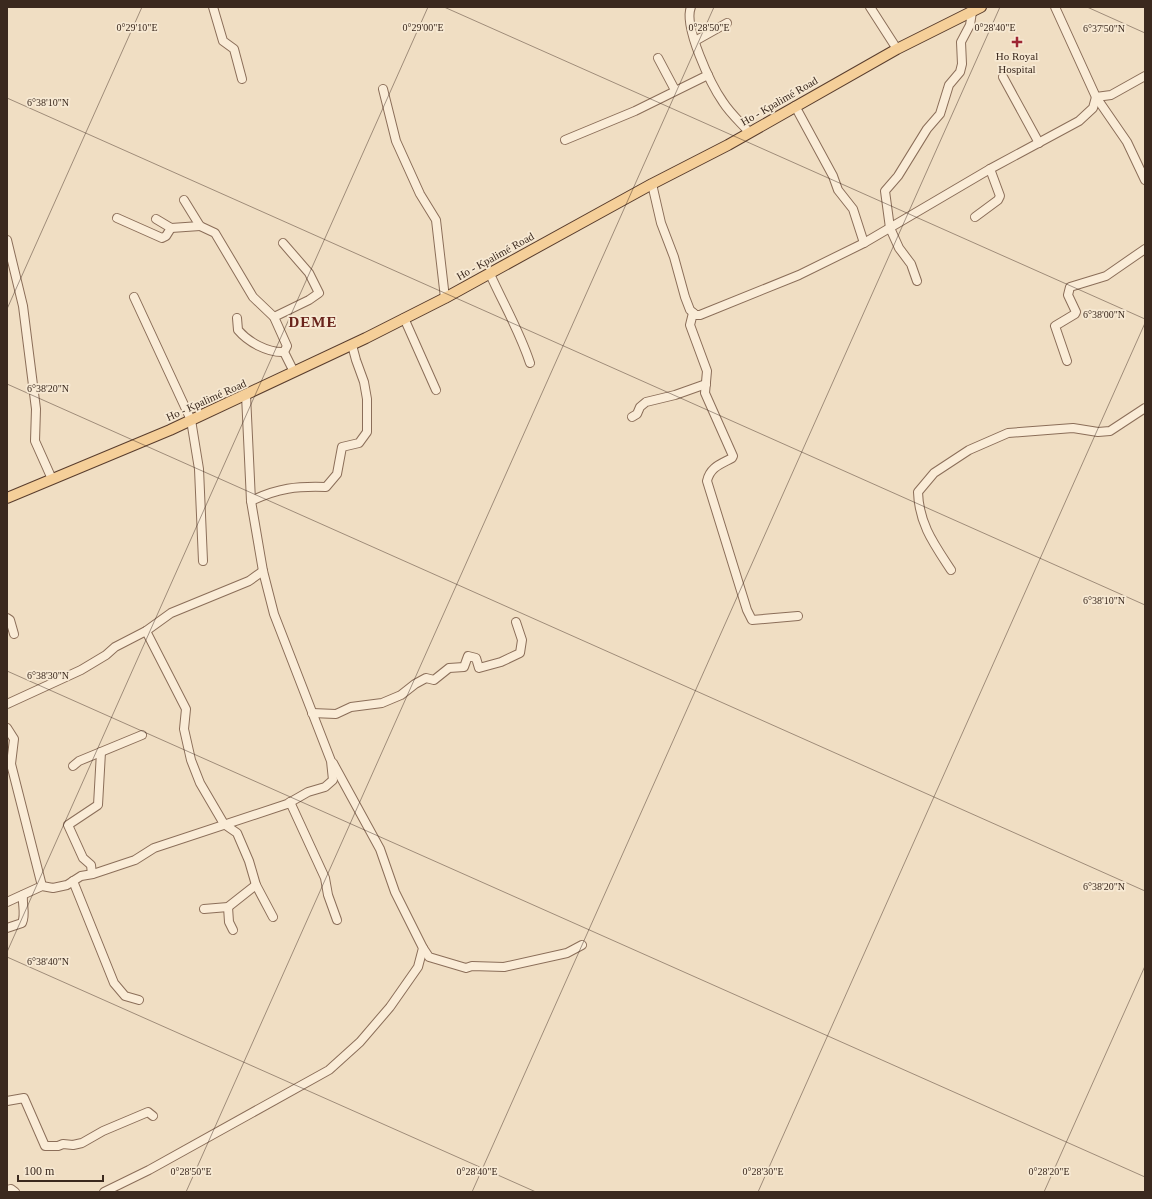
<svg xmlns="http://www.w3.org/2000/svg" width="1152" height="1199" viewBox="0 0 1152 1199" font-family="Georgia,serif">
	<rect width="100%" height="100%" fill="#f0dec3"/>
	<g fill="none" stroke-linecap="round" stroke-linejoin="round">
		<defs>
			<g id="minor">
				<polyline points="213,7 223,41 234,49 242,79"/>
				<path d="M 691,7 C 683,26 711,85 723,102 C 730,113 740,122 749,132"/>
				<polyline points="870,7 897,49"/>
				<polyline points="1055,7 1096,97 1127,142 1145,180"/>
				<polyline points="695,41 727,23"/>
				<polyline points="658,58 675,90"/>
				<polyline points="1003,77 1039,143"/>
				<polyline points="383,89 396,141 420,194 436,220 445,298"/>
				<polyline points="1096,97 1111,95 1145,76"/>
				<polyline points="795,106 833,176 838,190 853,209 864,243"/>
				<polyline points="565,140 635,111 708,75"/>
				<polyline points="652,184 661,223 674,257 685,297 690,310 696,315 700,315 799,275 864,243 990,169 1079,121 1093,108 1096,97"/>
				<polyline points="184,200 200,226 215,233 253,297 274,317 287,346 284,352 294,372"/>
				<polyline points="975,217 998,200 1000,196 990,169"/>
				<polyline points="117,218 162,238 166,236 171,228"/>
				<polyline points="156,219 171,228 200,226"/>
				<polyline points="7,240 23,306 36,409 35,441 52,479"/>
				<path d="M 490,274 C 503,303 520,332 530,363"/>
				<polyline points="917,281 911,264 899,248 890,228 885,191 898,176 927,129 940,114 949,85 960,72 962,64 961,42 970,25 972,12"/>
				<polyline points="134,297 191,420 199,469 203,561"/>
				<path d="M 693,313 L 690,325 L 707,371 L 705,393 L 733,456 L 732,458 C 721,464 710,467 707,481 L 747,610 L 752,620 L 798,616"/>
				<polyline points="274,317 309,300 319,293 309,273 283,243"/>
				<path d="M 237,318 L 238,330 C 248,342 268,353 284,352"/>
				<polyline points="404,318 436,390"/>
				<polyline points="1067,361 1055,326 1075,314 1076,312 1068,295 1070,287 1106,276 1145,249"/>
				<polyline points="632,417 637,414 640,407 646,402 675,395 706,384"/>
				<path d="M 251,501 C 278,488 297,486 326,487 L 337,474 L 342,447 L 359,443 L 367,432 L 367,399 L 364,382 L 356,360 L 352,345"/>
				<path d="M 951,570 C 934,544 919,524 918,492 L 934,473 L 969,450 L 1008,433 L 1073,428 L 1098,432 L 1110,431 L 1145,408"/>
				<polyline points="7,618 10,620 14,634"/>
				<polyline points="146,631 186,709 184,729 191,760 200,783 224,824 237,833 249,861 256,885 273,917"/>
				<polyline points="7,704 81,670 106,655 115,647 146,631 171,613 249,581 263,571"/>
				<polyline points="312,713 336,714 351,707 382,703 401,695 415,684 426,678 434,680 449,668 464,667 468,656 476,658 479,668 501,662 520,653 522,640 516,622"/>
				<polyline points="7,728 14,739 11,764 42,886"/>
				<polyline points="73,766 79,761 142,735"/>
				<polyline points="290,802 325,878 328,895 337,920"/>
				<polyline points="92,874 91,865 83,858 68,825 98,805 101,752"/>
				<polyline points="73,881 114,983 125,996 139,1000"/>
				<polyline points="7,902 42,886 53,888 67,885 81,876 93,874 135,860 154,848 287,804 308,792 325,787 333,780 331,761 274,614 263,571 251,501 246,395"/>
				<polyline points="228,907 229,922 233,930"/>
				<polyline points="204,909 228,907 256,885"/>
				<path d="M 7,928 L 22,923 C 26,914 22,905 23,895"/>
				<polyline points="423,948 429,957 466,968 472,966 504,967 567,953 582,945"/>
				<polyline points="7,1101 24,1098 45,1146 58,1146 63,1144 73,1145 82,1143 103,1131 148,1112 153,1116"/>
				<polyline points="7,1190 11,1189 15,1192"/>
				<polyline points="104,1192 149,1170 329,1070 360,1042 390,1007 418,967 423,948 395,892 380,849 333,763"/>
			</g>
			<polyline id="major" points="7,498 170,430 366,338 445,298 652,184 728,145 897,49 981,7"/>
		</defs>
		<use href="#minor" stroke="#8b6e59" stroke-width="10"/>
		<use href="#major" stroke="#593d2d" stroke-width="12"/>
		<use href="#minor" stroke="#faecd7" stroke-width="8"/>
		<use href="#major" stroke="#f5cf99" stroke-width="10"/>
	</g>
	<path fill="none" stroke="#3b291e" stroke-width="1" stroke-opacity="0.45" d="M 444,7 L 1145,319M 1087,7 L 1145,33M 7,98 L 1145,605M 7,309 L 142,7M 7,384 L 1145,891M 7,671 L 1145,1177M 7,952 L 428,7M 7,957 L 536,1192M 186,1192 L 714,7M 472,1192 L 1000,7M 758,1192 L 1145,323M 1044,1192 L 1145,966"/>
	<path fill="#9d2633" stroke="#f7e9d3" stroke-width="1.5" d="M1015 36h4v4h4v4h-4v4h-4v-4h-4v-4h4z"/>
	<g text-anchor="middle" dominant-baseline="central" stroke-width="3.5" stroke-linejoin="round" paint-order="stroke">
		<g font-size="11" fill="#3b291e" stroke="#f7e9d3">
			<text x="1017" y="56">Ho Royal<tspan x="1017" dy="13">Hospital</tspan></text>
		</g>
		<g font-size="11" fill="#3b291e" stroke="#f7e9d3">
			<text transform="translate(779 101) rotate(-30)">Ho - Kpalimé Road</text>
			<text transform="translate(495 256) rotate(-29)">Ho - Kpalimé Road</text>
			<text transform="translate(206 400) rotate(-24)">Ho - Kpalimé Road</text>
		</g>
		<g font-size="15" font-weight="bold" letter-spacing="1" fill="#69231b" stroke="#f7e9d3">
			<text x="313" y="322">DEME</text>
		</g>
	</g>
	<g font-size="10" text-anchor="middle" fill="#3b291e" stroke="#f7e9d3" stroke-width="3.5" stroke-linejoin="round" paint-order="stroke">
		<text x="423" y="31">0°29'00"E</text>
		<text x="709" y="31">0°28'50"E</text>
		<text x="995" y="31">0°28'40"E</text>
		<text x="137" y="31">0°29'10"E</text>
		<text x="1104" y="32">6°37'50"N</text>
		<text x="48" y="106">6°38'10"N</text>
		<text x="1104" y="318">6°38'00"N</text>
		<text x="48" y="392">6°38'20"N</text>
		<text x="1104" y="604">6°38'10"N</text>
		<text x="48" y="679">6°38'30"N</text>
		<text x="1104" y="890">6°38'20"N</text>
		<text x="48" y="965">6°38'40"N</text>
		<text x="191" y="1175">0°28'50"E</text>
		<text x="477" y="1175">0°28'40"E</text>
		<text x="763" y="1175">0°28'30"E</text>
		<text x="1049" y="1175">0°28'20"E</text>
	</g>
	<rect width="1152" height="1199" fill="none" stroke="#3b291e" stroke-width="16"/>
	<path d="M18 1175v6h85v-6" fill="none" stroke="#3b291e" stroke-width="2"/>
	<text x="24" y="1175" font-size="12" fill="#3b291e" stroke="#f7e9d3" stroke-width="3" paint-order="stroke">100 m</text>
</svg>
